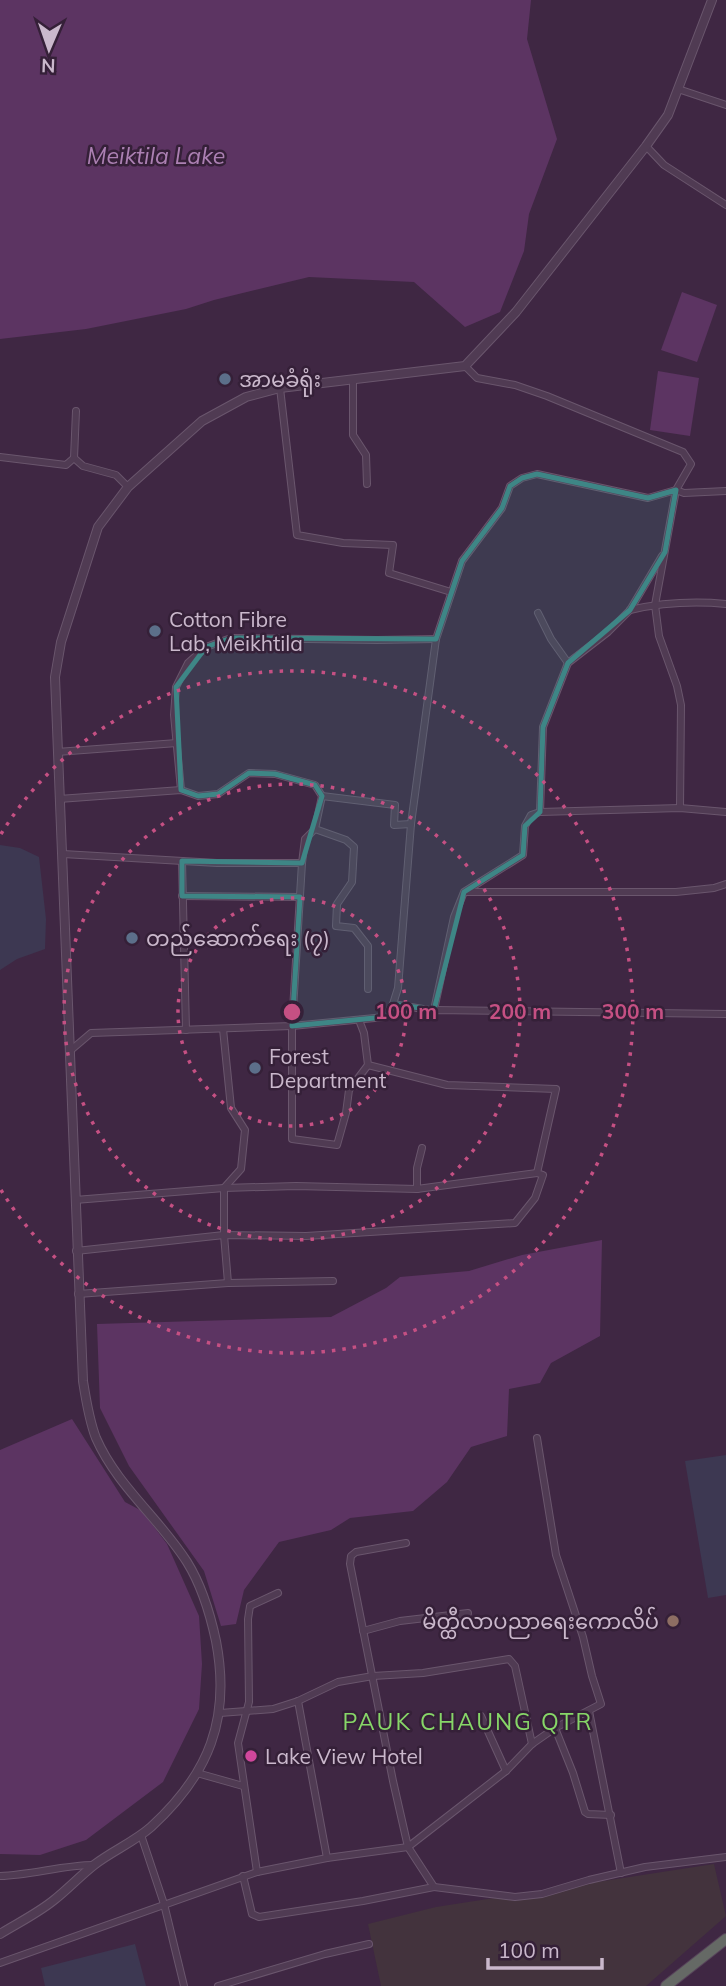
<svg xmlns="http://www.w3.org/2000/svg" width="726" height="1986" viewBox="0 0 726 1986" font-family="Mulish,'Noto Sans Myanmar',sans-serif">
	<rect width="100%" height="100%" fill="#3f2743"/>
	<polygon fill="#43333d" points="714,1864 726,1916 646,1986 381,1986 368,1924 436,1907"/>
	<g fill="#3d3852">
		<polygon points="0,845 20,848 39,857 46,919 45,949 17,959 0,970"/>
		<polygon points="726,1455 726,1595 708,1598 685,1461"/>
		<polygon points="135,1944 146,1986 45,1986 41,1968"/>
	</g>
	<g fill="#5c3462">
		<polygon points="0,0 531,0 527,39 557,139 529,214 524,251 500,312 465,327 414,282 309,277 214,300 186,309 86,329 0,339"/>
		<polygon points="682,292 717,305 697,362 661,350"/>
		<polygon points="658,371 699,378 690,436 650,430"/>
		<polygon points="602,1240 600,1336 551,1363 540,1383 509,1389 507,1436 471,1447 447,1482 413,1511 350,1518 331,1530 279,1542 244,1590 236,1624 221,1626 204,1571 129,1466 100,1408 97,1324 331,1317 386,1288 400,1277 469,1271 522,1255"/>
		<polygon points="72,1419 125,1502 142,1511 167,1544 199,1616 202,1664 199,1709 163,1782 86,1840 40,1855 0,1854 0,1450"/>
	</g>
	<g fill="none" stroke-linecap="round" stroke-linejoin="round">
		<defs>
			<g id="minor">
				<polyline points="678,89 726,105"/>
				<polyline points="646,146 664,165 726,205"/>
				<polyline points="465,366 477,378 515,385 547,396 683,452 691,464 676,490 655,605 659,636 677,686 681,705 680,808"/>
				<polyline points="353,380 353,435 366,455 367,484"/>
				<polyline points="280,388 297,535 343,543 393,545 389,573 451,592"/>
				<polyline points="76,411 74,458 83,466 116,475 128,487"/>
				<polyline points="0,457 66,465 74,458"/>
				<path d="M 630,610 C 661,603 694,601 726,604"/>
				<polyline points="538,613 551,639 568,663"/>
				<polyline points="57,752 177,743"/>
				<polyline points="181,790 174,715 176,687 188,663 206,647 231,638 377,640 436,639"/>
				<polyline points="322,796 395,805 394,825 411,824"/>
				<polyline points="59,799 181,790 198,796 218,794 249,773 275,774 315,785 322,796 315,829 346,840 354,847 352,882 337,904 336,926 354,928 368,946 368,989"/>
				<polyline points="540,812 543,727 568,663 608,632 630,610 662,556"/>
				<polyline points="63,854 217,863 302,863 305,839 315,829"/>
				<polyline points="182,861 186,1030"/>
				<polyline points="302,863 292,1026 292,1139 337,1145 346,1113 349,1090 368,1065"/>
				<polyline points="466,892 676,892 714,888 726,884"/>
				<polyline points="182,896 300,897"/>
				<polyline points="393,1004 398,988 411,824 436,639 462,561 502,508 510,486 522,478 537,474 648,498 676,490 684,493 726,491"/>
				<polyline points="434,1010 454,917 464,892 523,855 525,826 531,815 540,812 680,808 726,812"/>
				<polyline points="223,1029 231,1108 245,1130 241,1169 224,1188 224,1235 228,1283"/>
				<polyline points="71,1050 91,1033 292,1026 385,1017 393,1004 435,1011 434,1010 726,1014"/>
				<polyline points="417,1189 417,1168 422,1148"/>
				<polyline points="75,1200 224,1188 296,1186 417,1189 537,1173"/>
				<polyline points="76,1251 224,1235 306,1236 515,1223 535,1198 543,1175 537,1173 556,1089 447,1085 368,1065 364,1033 359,1020"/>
				<polyline points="78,1294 228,1283 333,1281"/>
				<polyline points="363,1631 400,1621 468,1613"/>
				<polyline points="298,1701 327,1858"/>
				<polyline points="589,1711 621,1873"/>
				<polyline points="220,1713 273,1709 298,1701 338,1682 373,1676 423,1673 509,1659 515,1666 532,1744"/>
				<polyline points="481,1716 506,1771"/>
				<polyline points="555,1728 573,1773 585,1812 588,1814 611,1815"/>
				<polyline points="197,1773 243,1786"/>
				<polyline points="141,1835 164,1904 184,1986"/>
				<polyline points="257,1872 238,1743 249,1702 248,1619 250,1606 278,1593"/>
				<path d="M 0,1876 C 32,1875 63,1865 94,1865"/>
				<polyline points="243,1876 252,1914 259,1917 363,1901 434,1887 408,1847 393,1781 350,1564 351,1556 356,1552 406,1543"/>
				<polyline points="434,1887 515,1897 542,1894 589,1880 645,1867 726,1857"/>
				<polyline points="0,1963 257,1872 327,1858 408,1847 506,1771 532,1744 555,1728 601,1704 592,1676 583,1637 556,1555 537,1438"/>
				<polyline points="218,1986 325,1954 369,1944"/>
			</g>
			<path id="tertiary" d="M 0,1934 C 18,1923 38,1913 54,1900 C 68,1889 80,1876 94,1865 C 112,1851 134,1842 151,1827 C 209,1774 231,1719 216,1641 C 210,1613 202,1586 187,1562 C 159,1518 117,1486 96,1438 C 89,1420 86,1400 83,1381 L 55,677 L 61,642 L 98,527 L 128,487 L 202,421 L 246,397 L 280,388 L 465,366 L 516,312 L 646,146 L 668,115 L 712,0"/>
			<polyline id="trunk" points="666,1986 726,1939"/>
		</defs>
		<use href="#minor" stroke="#6a566d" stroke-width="8"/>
		<use href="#tertiary" stroke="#6a566d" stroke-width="10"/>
		<use href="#trunk" stroke="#57435a" stroke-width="12"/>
		<use href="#minor" stroke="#503b53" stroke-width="6"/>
		<use href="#tertiary" stroke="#503b53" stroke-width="8"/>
		<use href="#trunk" stroke="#656965" stroke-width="10"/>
	</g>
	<path fill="#3e8686" fill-opacity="0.2" stroke="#3e8686" stroke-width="5" stroke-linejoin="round" d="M 537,474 L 648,498 L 676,490 L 665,552 L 630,610 L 568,663 L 543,727 L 540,812 L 525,826 L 523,855 L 464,892 L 434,1010 L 393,1004 L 385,1017 L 292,1026 L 300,897 L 182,896 L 182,861 L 302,863 L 322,796 L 315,785 L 275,774 L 249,773 L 218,794 L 198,796 L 181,790 L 176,687 L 206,647 L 231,638 L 436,639 L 462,561 L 502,508 L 510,486 L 522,478 Z"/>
	<g fill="none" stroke="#c55083" stroke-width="3.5" stroke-dasharray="3.5 7">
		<circle cx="292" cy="1012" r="114"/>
		<circle cx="292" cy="1012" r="228"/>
		<path d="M1 834A341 341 0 1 1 1 1190"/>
	</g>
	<g fill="#5c6f8a" stroke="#352038" stroke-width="2.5">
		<circle cx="225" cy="379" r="7"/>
		<circle cx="155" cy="631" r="7"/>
		<circle cx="132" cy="938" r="7"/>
		<circle cx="255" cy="1068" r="7"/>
	</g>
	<circle fill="#8d6e63" stroke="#352038" stroke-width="2.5" cx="673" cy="1621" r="7"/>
	<circle fill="#d1479c" stroke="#352038" stroke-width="2.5" cx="251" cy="1756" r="7"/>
	<g text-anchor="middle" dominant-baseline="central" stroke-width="5" stroke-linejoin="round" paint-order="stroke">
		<g font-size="21" fill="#cab8cc" stroke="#352038" text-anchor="start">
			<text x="239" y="379">အာမခံရုံး</text>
			<text x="169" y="619">Cotton Fibre<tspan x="169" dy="24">Lab, Meikhtila</tspan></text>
			<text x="146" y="938">တည်ဆောက်ရေး (၇)</text>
			<text x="269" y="1056">Forest<tspan x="269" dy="24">Department</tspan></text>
			<text x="659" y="1621" text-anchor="end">မိတ္ထီလာပညာရေးကောလိပ်</text>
			<text x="265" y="1756">Lake View Hotel</text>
		</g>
		<g font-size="23" font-style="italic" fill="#ac80b3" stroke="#352038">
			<text x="156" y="155">Meiktila Lake</text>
		</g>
		<g font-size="23" letter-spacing="2" fill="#87d768" stroke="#352038">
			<text x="468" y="1721">PAUK CHAUNG QTR</text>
		</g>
	</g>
	<circle cx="292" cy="1012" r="10" fill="#c55083" stroke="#352038" stroke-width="3.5"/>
	<g font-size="21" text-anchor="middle" font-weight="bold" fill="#c55083" stroke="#352038" stroke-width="5" stroke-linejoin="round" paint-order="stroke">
		<text x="406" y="1019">100 m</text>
		<text x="520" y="1019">200 m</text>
		<text x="633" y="1019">300 m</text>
	</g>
	<g transform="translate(49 49) rotate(182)" stroke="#352038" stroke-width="5" paint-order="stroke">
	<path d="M0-5L12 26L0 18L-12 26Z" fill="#cab8cc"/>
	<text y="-10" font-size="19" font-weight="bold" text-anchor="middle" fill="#cab8cc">N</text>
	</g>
	<path d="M488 1958v10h114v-10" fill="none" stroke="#cab8cc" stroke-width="3.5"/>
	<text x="498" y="1958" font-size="21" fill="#cab8cc" stroke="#352038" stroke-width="5" paint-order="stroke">100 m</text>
</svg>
